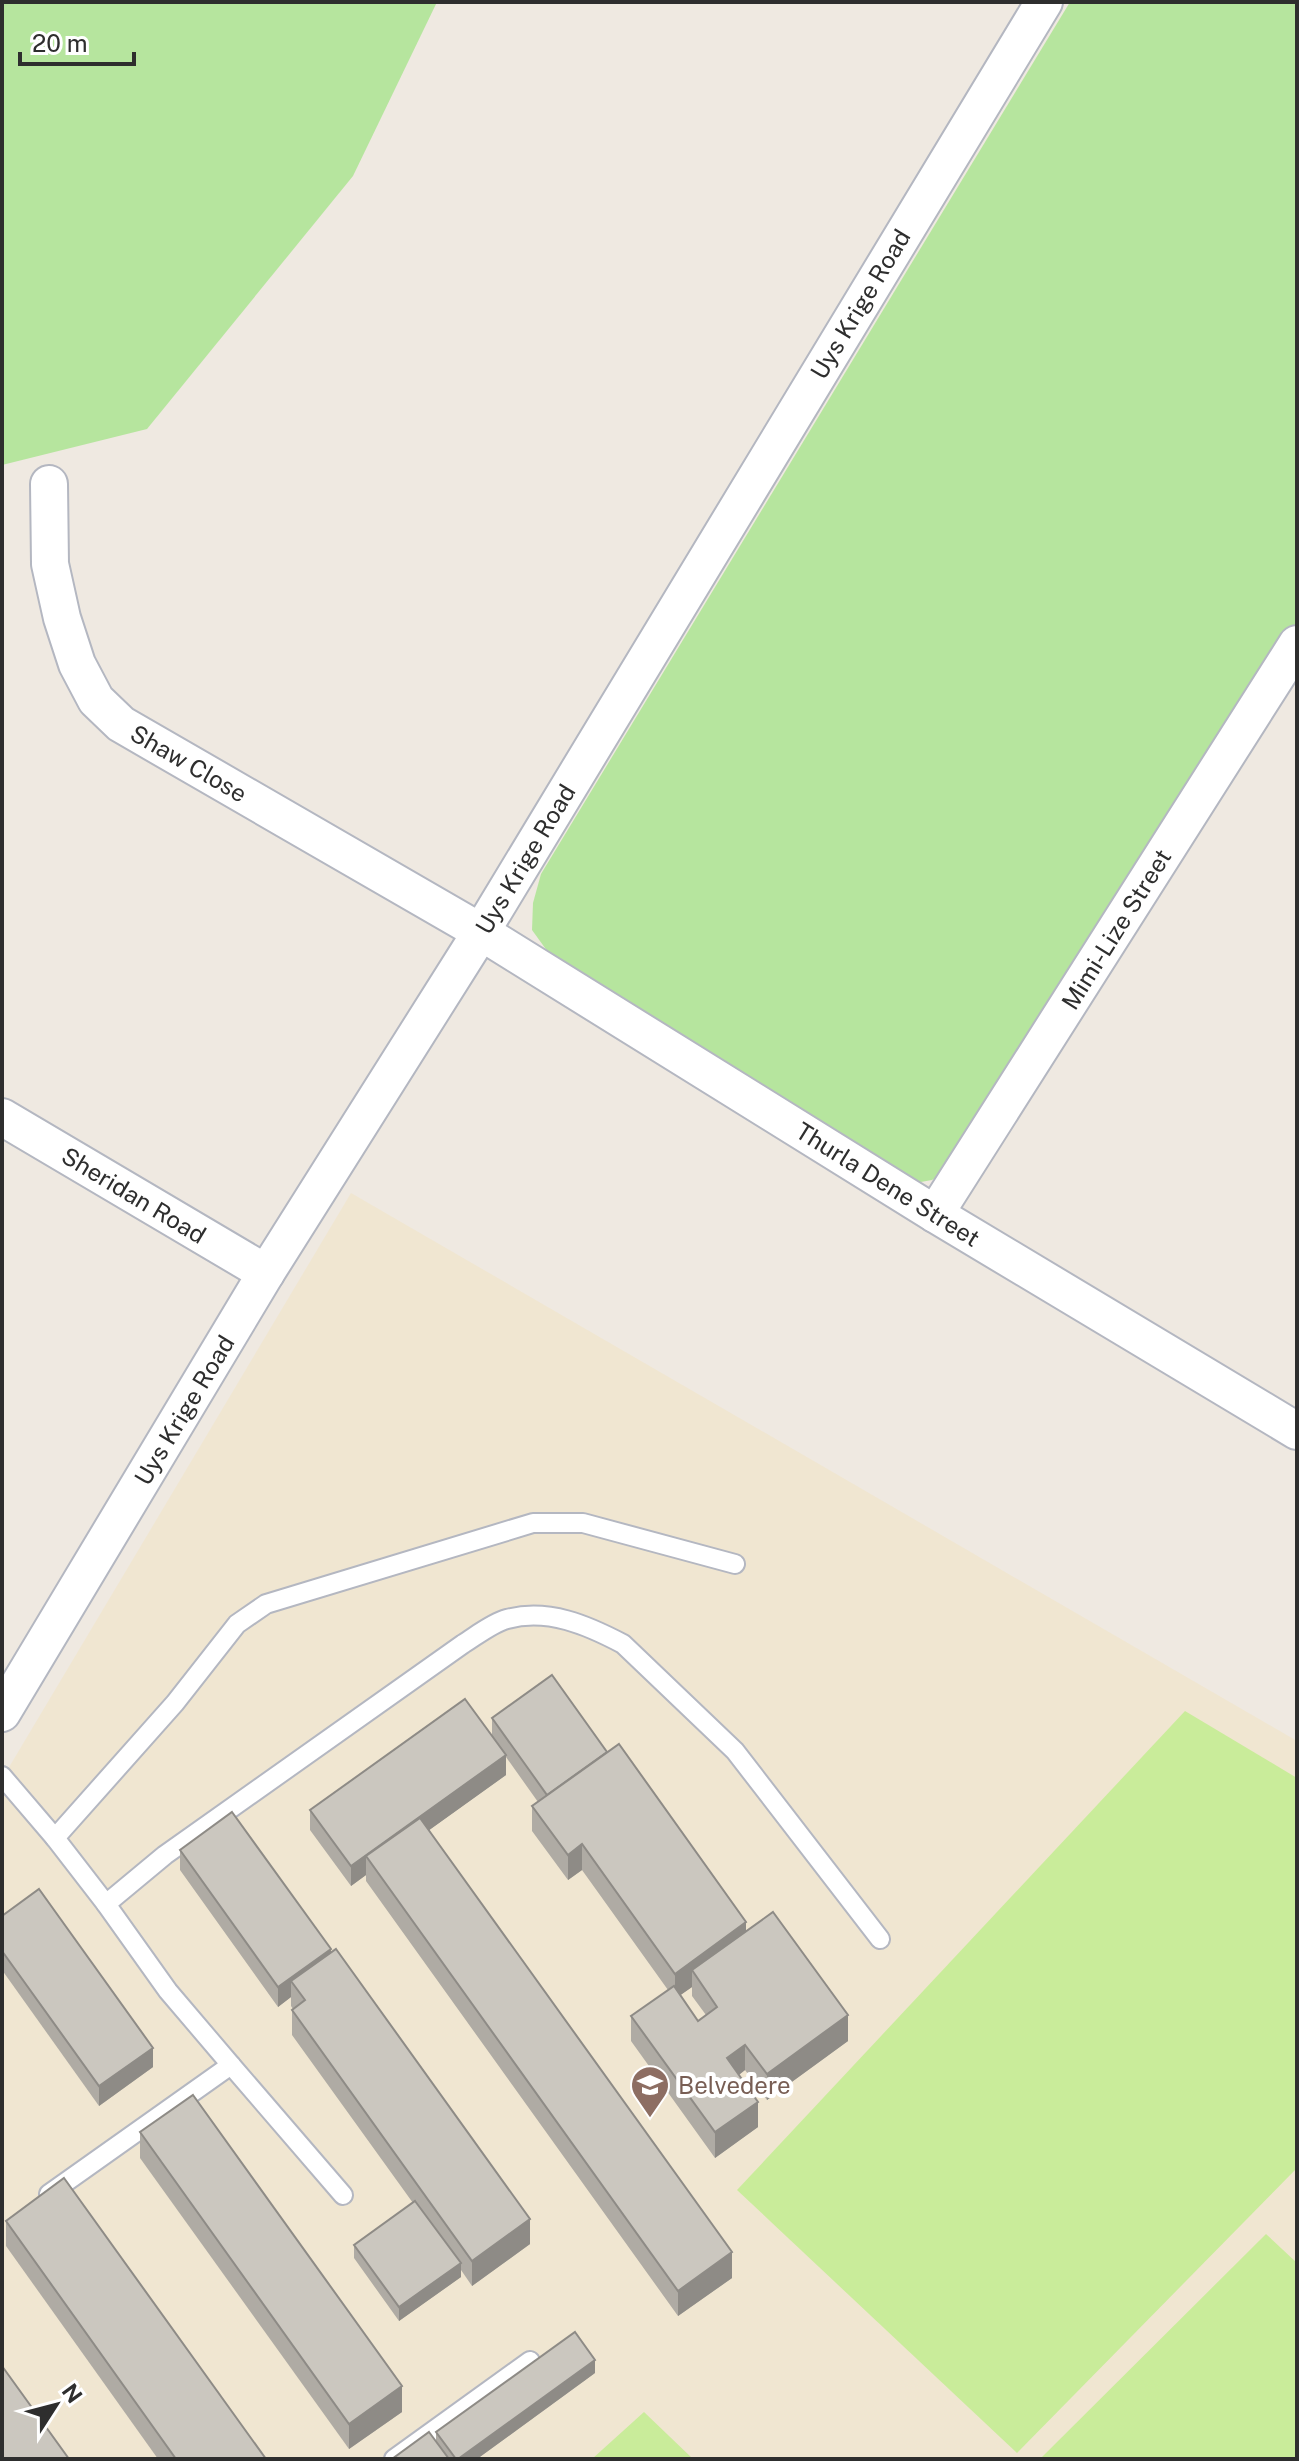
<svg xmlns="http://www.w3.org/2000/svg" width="1299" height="2461" viewBox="0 0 1299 2461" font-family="'Public Sans',sans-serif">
	<rect width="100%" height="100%" fill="#efe9e1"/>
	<polygon fill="#f0e6d1" points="351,1193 1297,1741 1297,2459 2,2459 2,1779"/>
	<g fill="#b6e59e">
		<polygon points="2,2 437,2 353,176 147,429 2,465"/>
		<polygon points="1070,2 1297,2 1297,636 955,1165 932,1180 915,1183 553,959 532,930 533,903 541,874"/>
	</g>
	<g fill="#c9ec9a">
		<polygon points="1185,1711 1297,1778 1297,2168 1017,2453 737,2190"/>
		<polygon points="1266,2234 1297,2263 1297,2459 1040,2459"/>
		<polygon points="644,2412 693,2459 592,2459"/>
	</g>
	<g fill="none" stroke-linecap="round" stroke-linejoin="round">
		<defs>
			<g id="lane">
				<polyline points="2,1776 55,1838 106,1904"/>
				<polyline points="55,1838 175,1703 237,1624 266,1604 533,1523 583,1523 735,1564"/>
				<polyline points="231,2065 343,2195"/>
				<path d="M 49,2194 L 231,2065 L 168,1991 L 106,1904 L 165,1855 L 463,1644 C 476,1636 492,1623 507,1619 C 548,1608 587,1625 623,1644 L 735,1751 L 880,1939"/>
				<polyline points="394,2459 530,2361"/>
			</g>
			<g id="street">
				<polyline points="49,484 50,564 62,618 77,664 96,700 121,724 481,932 935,1214 1297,1431"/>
				<polyline points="2,1117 266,1273"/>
				<polyline points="935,1214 1297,644"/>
				<polyline points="2,1713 266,1273 481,932 1044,2"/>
			</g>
		</defs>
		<use href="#lane" stroke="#b4b7c1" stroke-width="22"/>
		<use href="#street" stroke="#b4b7c1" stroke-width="40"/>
		<use href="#lane" stroke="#fff" stroke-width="18"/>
		<use href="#street" stroke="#fff" stroke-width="36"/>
	</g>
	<g fill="#afaba4" fill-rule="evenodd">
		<path d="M 492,1718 L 607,1752 L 746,1931 L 848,2041 L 767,2100 L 745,2070 L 739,2075 L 758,2127 L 715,2158 L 631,2041 L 631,2016 L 668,1990 L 582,1870 L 568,1880 L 532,1831 L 532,1806 L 538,1802 L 506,1757 L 506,1775 L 429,1830 L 732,2278 L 678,2316 L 366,1881 L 366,1875 L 351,1886 L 310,1830 L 310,1810 L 492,1736 ZM 692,1987 L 692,1996 L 706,2015 L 698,2021 L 680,1995 Z"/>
		<polygon points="180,1850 331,1952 530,2244 472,2286 461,2270 461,2277 399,2321 354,2258 354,2245 413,2203 292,2035 292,2010 293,2009 291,2006 291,1997 278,2007 180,1870"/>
		<polygon points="2,1916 153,2067 99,2106 2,1970"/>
		<polygon points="140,2132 402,2412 349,2449 140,2158"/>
		<polygon points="6,2221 266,2459 158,2459 6,2246"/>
		<polygon points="595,2373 477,2459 392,2459 436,2442 436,2432"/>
	</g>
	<g fill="#8e8b86">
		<polygon points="506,1755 506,1775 375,1869 366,1856 366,1875 351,1886 351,1866"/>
		<polygon points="582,1844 582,1870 568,1880 568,1855"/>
		<polygon points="746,1922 746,1947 692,1970 692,1987 675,1999 675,1974"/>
		<polygon points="331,1949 331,1969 291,1981 291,1997 278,2007 278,1987"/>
		<polygon points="848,2015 848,2041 767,2100 767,2074"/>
		<polygon points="745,2045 745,2070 727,2084 727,2058"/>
		<polygon points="153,2048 153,2067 99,2106 99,2086"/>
		<polygon points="758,2102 758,2127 715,2158 715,2132"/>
		<polygon points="530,2219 530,2244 472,2286 472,2261"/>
		<polygon points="732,2252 732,2278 678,2316 678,2291"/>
		<polygon points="461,2263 461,2277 399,2321 399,2307"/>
		<polygon points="595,2360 595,2373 477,2459 458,2459"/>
		<polygon points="402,2386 402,2412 349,2449 349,2424"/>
	</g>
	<g fill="#cbc7bf" stroke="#8e8b86" stroke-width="2">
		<polygon points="552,1675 607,1752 547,1795 492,1718"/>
		<polygon points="465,1699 506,1755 351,1866 310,1810"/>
		<polygon points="619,1744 746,1922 675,1974 582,1844 568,1855 532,1806"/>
		<polygon points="232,1812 331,1949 278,1987 180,1850"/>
		<polygon points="420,1818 732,2252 678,2291 366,1856"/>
		<polygon points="39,1889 153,2048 99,2086 2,1951 2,1916"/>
		<polygon points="773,1912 848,2015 767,2074 745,2045 727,2058 758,2102 715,2132 631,2016 674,1986 698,2021 717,2007 692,1970"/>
		<polygon points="336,1949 530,2219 472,2261 292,2010 305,2000 291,1981"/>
		<polygon points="193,2095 402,2386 349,2424 140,2132"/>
		<polygon points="64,2178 266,2459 176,2459 6,2221"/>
		<polygon points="415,2201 461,2263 399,2307 354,2245"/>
		<polygon points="575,2332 595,2360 458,2459 456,2459 436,2432"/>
		<polygon points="2,2366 69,2459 2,2459"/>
		<polygon points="429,2432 449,2459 392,2459"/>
	</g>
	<defs>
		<symbol id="school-pin" viewBox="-11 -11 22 30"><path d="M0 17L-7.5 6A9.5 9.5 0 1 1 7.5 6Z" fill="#8d6e63" stroke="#fff"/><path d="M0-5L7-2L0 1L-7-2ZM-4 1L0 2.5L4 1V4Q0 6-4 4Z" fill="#fff"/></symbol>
	</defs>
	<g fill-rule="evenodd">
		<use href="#school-pin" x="628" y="2063" width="44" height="60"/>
	</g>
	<g text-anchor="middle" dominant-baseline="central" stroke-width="8" stroke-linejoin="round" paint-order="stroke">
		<g font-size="24" fill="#2e2e2e" stroke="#fff">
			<text transform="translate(860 304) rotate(-59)">Uys Krige Road</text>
			<text transform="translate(189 763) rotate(30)">Shaw Close</text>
			<text transform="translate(525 859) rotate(-59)">Uys Krige Road</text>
			<text transform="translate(1116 929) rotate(-58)">Mimi-Lize Street</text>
			<text transform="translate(888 1184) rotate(32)">Thurla Dene Street</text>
			<text transform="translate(134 1195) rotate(31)">Sheridan Road</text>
			<text transform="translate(184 1410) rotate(-59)">Uys Krige Road</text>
		</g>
		<g font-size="24" fill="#785e54" stroke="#fff" text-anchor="start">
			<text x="678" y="2085">Belvedere</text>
		</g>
	</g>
	<rect width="1299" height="2461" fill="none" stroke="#2e2e2e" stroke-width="8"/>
	<g transform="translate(56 2405) rotate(54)" stroke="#ffffff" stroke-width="6" paint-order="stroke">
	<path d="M0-6L14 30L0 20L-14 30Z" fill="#2e2e2e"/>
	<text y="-12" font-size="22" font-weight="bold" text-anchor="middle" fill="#2e2e2e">N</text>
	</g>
	<path d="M20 52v12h114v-12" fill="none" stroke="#2e2e2e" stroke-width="4"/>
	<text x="32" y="52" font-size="24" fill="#2e2e2e" stroke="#ffffff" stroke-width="6" paint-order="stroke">20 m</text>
</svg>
